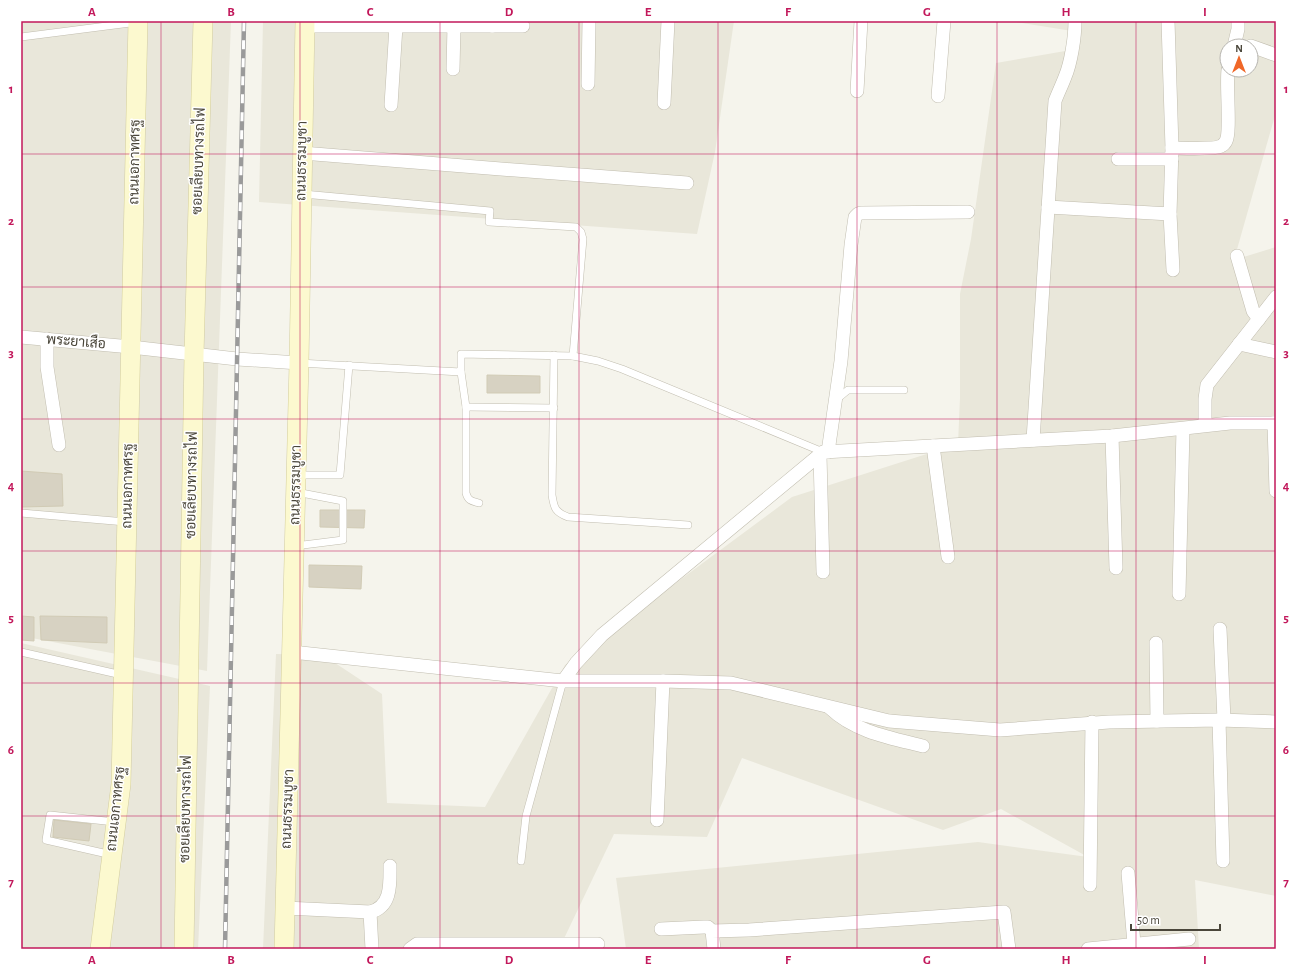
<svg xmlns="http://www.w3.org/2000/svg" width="1297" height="970" viewBox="0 0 1297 970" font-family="'Alegreya Sans',Sarabun,sans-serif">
	<rect width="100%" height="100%" fill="#f5f4ec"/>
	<g fill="#e9e7da" fill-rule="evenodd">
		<polygon points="21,21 231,21 207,671 21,636"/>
		<polygon points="263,21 734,21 715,152 697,234 259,202"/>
		<path d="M 1010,21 L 1276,21 L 1276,112 L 1234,260 L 1276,247 L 1276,896 L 1195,880 L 1199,949 L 626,949 L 616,878 L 978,842 L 1088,857 L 1001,809 L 943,830 L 742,758 L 707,837 L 614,834 L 559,949 L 263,949 L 276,654 L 323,655 L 382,694 L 387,803 L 485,807 L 565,665 L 792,497 L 958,444 L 960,398 L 960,294 L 971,239 L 996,63 L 1071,50 L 1072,31 ZM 1227,46 L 1251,46 L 1251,70 L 1227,70 Z"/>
		<polygon points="21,643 210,686 198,949 21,949"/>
	</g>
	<g fill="#d7d2c2" stroke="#d1cbb5">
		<polygon points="487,375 540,376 540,393 487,393"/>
		<polygon points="21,471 62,474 63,506 21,507"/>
		<polygon points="320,510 365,510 364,528 320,527"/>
		<polygon points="309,565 362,566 361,589 309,587"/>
		<polygon points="21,616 34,617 34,641 21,640"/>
		<polygon points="40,616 107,617 107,643 41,640"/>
		<polygon points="54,820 91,824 89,841 53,837"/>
	</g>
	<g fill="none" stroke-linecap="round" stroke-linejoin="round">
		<defs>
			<g id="lane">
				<polyline points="21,37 138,22"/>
				<polyline points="303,194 490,211 489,222 576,227 581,232 583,239 573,356"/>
				<path d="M 554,355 L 552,495 C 554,508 555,512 568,517 L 688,525"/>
				<polyline points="299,363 461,372 461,354 573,356 598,361 622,369 823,452"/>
				<path d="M 461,372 L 466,407 L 466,493 C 468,501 472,501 479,503"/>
				<polyline points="837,399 848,390 904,390"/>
				<polyline points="466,407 554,408"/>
				<polyline points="298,475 340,475 349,365"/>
				<polyline points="21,513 126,522"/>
				<polyline points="295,546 343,540 343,501 296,492"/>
				<polyline points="21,652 122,675"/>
				<polyline points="112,855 46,840 50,815 115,822"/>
				<polyline points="521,861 526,816 563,681"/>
			</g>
			<g id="street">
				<polyline points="305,26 396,26"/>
				<polyline points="492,26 523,26"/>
				<polyline points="1234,46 1238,29 1238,21"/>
				<polyline points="1251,46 1276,55"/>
				<polyline points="453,69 454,26"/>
				<polyline points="588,84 589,21"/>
				<polyline points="857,91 861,21"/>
				<polyline points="938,96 944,21"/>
				<polyline points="664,103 668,21"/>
				<polyline points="391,105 396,26 492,26 498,21"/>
				<path d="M 1172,148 C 1181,148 1214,150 1221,146 C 1223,145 1225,143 1226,141 C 1231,132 1226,85 1228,70"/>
				<polyline points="302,153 501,169 687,183"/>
				<polyline points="1118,159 1172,159"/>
				<polyline points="1048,207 1170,214 1172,148 1168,21"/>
				<polyline points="1170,214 1173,270"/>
				<polyline points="1237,256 1253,311 1259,319"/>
				<polyline points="21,337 131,347 237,359 299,363"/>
				<polyline points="47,339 47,367 59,445"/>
				<polyline points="1239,344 1276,352"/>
				<polyline points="1274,423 1276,491"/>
				<polyline points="1205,425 1205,399 1207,385 1276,297"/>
				<polyline points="1112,436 1116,568"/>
				<path d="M 1033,440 L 1055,101 C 1058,93 1062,85 1065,77 C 1071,63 1075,37 1075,21"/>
				<polyline points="933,446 948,557"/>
				<polyline points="828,452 841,361 851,245 855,217 858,214 861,213 968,212"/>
				<polyline points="820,455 823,572"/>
				<polyline points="1179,594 1183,429"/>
				<polyline points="1220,629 1224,720"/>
				<polyline points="1156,643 1157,721"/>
				<polyline points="292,652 563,681 663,681 731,683 889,721 1000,730 1109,722 1219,720 1276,722"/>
				<polyline points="563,681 576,663 602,635 823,452 1112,436 1230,423 1276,423"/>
				<path d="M 830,708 C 855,732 891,738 923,746"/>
				<polyline points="1219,720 1223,861"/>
				<polyline points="657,820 663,681"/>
				<polyline points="1128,873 1134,944"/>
				<polyline points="1090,885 1092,722"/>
				<polyline points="285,908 370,912 372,949"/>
				<path d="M 370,912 C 392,907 390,883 390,866"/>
				<polyline points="661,929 704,927 708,927 712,931"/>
				<polyline points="410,949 417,944 598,944"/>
				<polyline points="714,949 712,931 749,930 1004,912 1009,949"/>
				<polyline points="1088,949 1189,939"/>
			</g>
			<g id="secondary">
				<polyline points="100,949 121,784 138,21"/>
				<polyline points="184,949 194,355 203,21"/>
				<polyline points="284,949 299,363 305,21"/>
			</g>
		</defs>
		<use href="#lane" stroke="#c1bdaf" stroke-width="8"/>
		<use href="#street" stroke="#c1bdaf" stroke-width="14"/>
		<use href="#secondary" stroke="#d3cd9e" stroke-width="20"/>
		<use href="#lane" stroke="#fff" stroke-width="7"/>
		<use href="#street" stroke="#fff" stroke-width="13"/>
		<use href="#secondary" stroke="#fcf9cf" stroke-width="19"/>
		<defs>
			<polyline id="rail" points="225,949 244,21"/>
		</defs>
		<use href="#rail" stroke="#9a9a9a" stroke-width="4.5"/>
		<use href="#rail" stroke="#fff" stroke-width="3" stroke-dasharray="9" stroke-linecap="butt"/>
	</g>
	<path fill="none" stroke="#c2185b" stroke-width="1" stroke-opacity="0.55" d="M 161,21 L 161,949M 300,21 L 300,949M 440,21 L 440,949M 579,21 L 579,949M 718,21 L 718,949M 857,21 L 857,949M 997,21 L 997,949M 1136,21 L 1136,949M 21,154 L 1276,154M 21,287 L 1276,287M 21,419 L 1276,419M 21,551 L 1276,551M 21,683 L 1276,683M 21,816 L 1276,816"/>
	<g text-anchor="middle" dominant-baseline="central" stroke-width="3" stroke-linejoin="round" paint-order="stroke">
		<g font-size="14" fill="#4a463a" stroke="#fff">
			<text transform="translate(199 161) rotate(-88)">ซอยเลียบทางรถไฟ</text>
			<text transform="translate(302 161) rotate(-89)">ถนนธรรมบูชา</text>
			<text transform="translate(135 162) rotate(-89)">ถนนเอกาทศรฐ</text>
			<text transform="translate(76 342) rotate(5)">พระยาเสือ</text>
			<text transform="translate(192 485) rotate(-89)">ซอยเลียบทางรถไฟ</text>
			<text transform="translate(296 485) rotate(-89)">ถนนธรรมบูชา</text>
			<text transform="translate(128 486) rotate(-89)">ถนนเอกาทศรฐ</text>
			<text transform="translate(116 809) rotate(-84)">ถนนเอกาทศรฐ</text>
			<text transform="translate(186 809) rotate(-89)">ซอยเลียบทางรถไฟ</text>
			<text transform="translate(288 809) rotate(-88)">ถนนธรรมบูชา</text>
		</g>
	</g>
	<rect width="1297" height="970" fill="none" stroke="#ffffff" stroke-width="44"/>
	<g transform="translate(1239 58)"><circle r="19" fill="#ffffff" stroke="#b7b5b0"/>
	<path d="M0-3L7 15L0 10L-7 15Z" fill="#f06728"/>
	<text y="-6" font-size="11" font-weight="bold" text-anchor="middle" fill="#4a463a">N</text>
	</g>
	<path d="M1131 924v6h89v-6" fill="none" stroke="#4a463a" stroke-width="2"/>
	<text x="1137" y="924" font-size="12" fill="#4a463a" stroke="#ffffff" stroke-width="3" paint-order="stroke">50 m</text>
	<rect x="22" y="22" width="1253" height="926" fill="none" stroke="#c2185b" stroke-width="1.5"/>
	<g font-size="13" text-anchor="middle" font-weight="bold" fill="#c2185b">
		<text x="92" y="16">A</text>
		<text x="231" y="16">B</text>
		<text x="370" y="16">C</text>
		<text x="509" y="16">D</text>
		<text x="648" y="16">E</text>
		<text x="788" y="16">F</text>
		<text x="927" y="16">G</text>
		<text x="1066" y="16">H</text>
		<text x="1205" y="16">I</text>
		<text x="11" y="93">1</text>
		<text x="1286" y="93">1</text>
		<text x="11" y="225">2</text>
		<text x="1286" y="225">2</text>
		<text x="11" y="357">3</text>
		<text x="1286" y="357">3</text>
		<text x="11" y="490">4</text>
		<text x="1286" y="490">4</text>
		<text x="11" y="622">5</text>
		<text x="1286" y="622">5</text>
		<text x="11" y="754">6</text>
		<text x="1286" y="754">6</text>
		<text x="11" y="886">7</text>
		<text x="1286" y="886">7</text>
		<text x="92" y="964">A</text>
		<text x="231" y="964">B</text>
		<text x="370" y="964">C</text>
		<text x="509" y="964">D</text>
		<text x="648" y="964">E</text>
		<text x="788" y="964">F</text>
		<text x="927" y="964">G</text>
		<text x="1066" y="964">H</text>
		<text x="1205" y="964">I</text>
	</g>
</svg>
